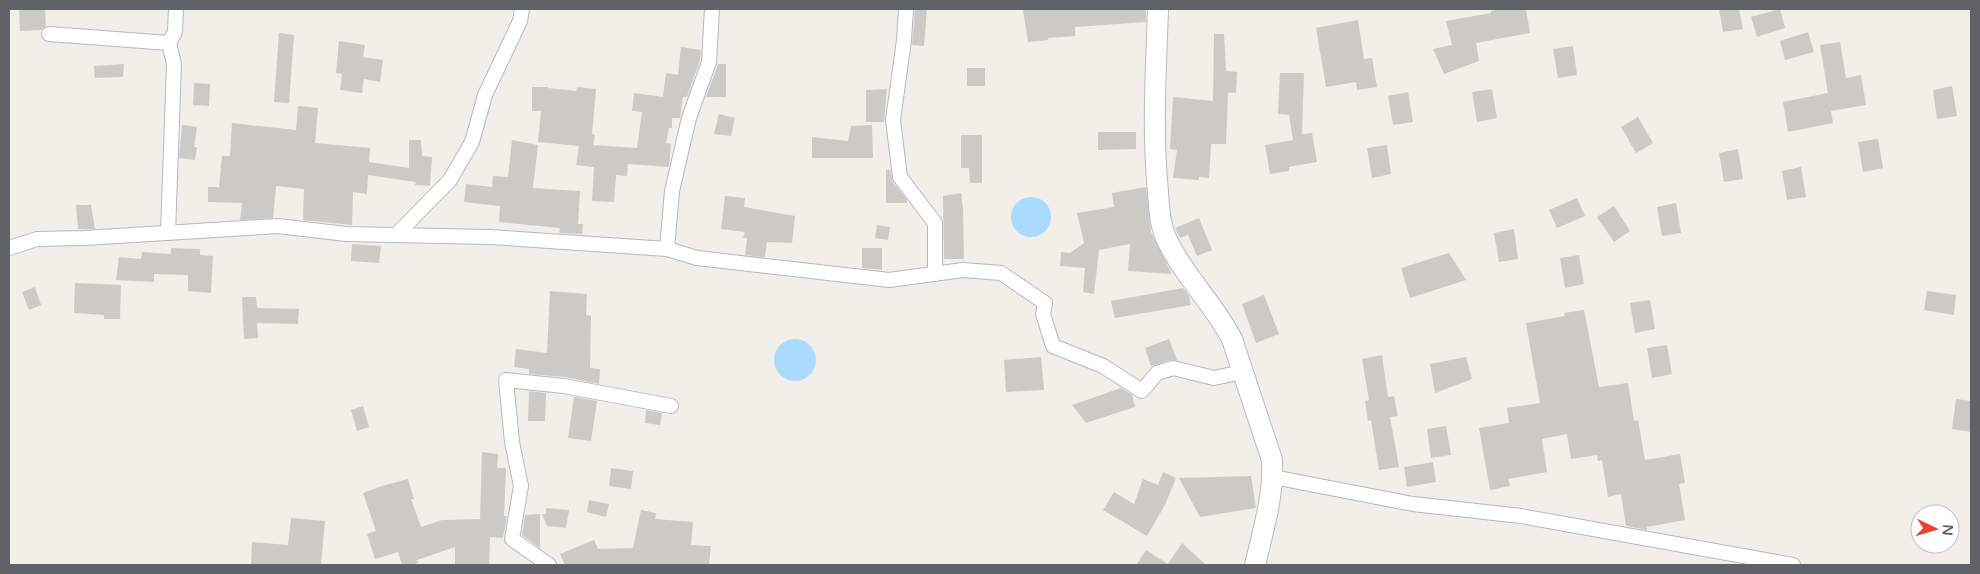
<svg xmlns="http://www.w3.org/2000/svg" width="1980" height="574" viewBox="0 0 1980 574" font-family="'Varela Round',sans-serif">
	<rect width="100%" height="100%" fill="#f1efe8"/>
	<g fill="#aadaff">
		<circle cx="1031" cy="217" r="20"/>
		<circle cx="795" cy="360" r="21"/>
	</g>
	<g fill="#cccac5">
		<polygon points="19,9 45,9 46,26 41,30 20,31"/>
		<polygon points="915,9 927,9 924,46 912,45"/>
		<polygon points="1048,9 1146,9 1146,22 1075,27 1075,36 1048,38 1048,40 1028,42 1023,10"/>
		<polygon points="1502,9 1526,9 1530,33 1476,43 1479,61 1444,74 1433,49 1452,45 1446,21 1491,13 1491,11"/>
		<polygon points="1719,9 1739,9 1743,29 1723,32"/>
		<polygon points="1780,9 1785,28 1757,37 1751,17"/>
		<polygon points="1358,20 1364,59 1372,58 1377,87 1357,90 1356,82 1326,87 1316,28"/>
		<polygon points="1808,32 1814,52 1785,60 1780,41"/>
		<polygon points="279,33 294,35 289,103 274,102"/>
		<polygon points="1214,34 1224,34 1226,71 1237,72 1236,93 1228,93 1226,144 1211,144 1209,178 1199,177 1199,180 1173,178 1177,150 1170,149 1173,97 1213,101"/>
		<polygon points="339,41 365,45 363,57 383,60 380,82 364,79 362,93 340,90 342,74 336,73"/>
		<polygon points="1840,42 1846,78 1861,75 1866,105 1831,111 1833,123 1788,132 1783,102 1828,93 1820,45"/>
		<polygon points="1573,46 1577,75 1558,78 1553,49"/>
		<polygon points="681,47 701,50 700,60 687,97 683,97 680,118 672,118 672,128 669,128 666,143 671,144 669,167 628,164 627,176 616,175 614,202 592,201 594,167 576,165 579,146 538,142 541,111 532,111 532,87 548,87 548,88 576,91 577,87 596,89 592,134 595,135 593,145 637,148 642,112 632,111 634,93 663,97 666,73 678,75"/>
		<polygon points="124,64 123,77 95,78 94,66"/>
		<polygon points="718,64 726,64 726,97 706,97"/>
		<rect x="967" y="68" width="18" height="18"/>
		<polygon points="1280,73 1304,73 1302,134 1312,133 1317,162 1289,167 1289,171 1270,174 1265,145 1293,140 1289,115 1278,114"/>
		<polygon points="194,83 210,84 209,106 193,105"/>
		<polygon points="1952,86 1957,116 1937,119 1933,90"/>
		<polygon points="887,89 884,122 866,122 866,90"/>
		<polygon points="1492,89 1497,118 1477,122 1472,92"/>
		<polygon points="1408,92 1413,122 1393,125 1388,96"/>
		<polygon points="298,106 318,108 315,143 370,148 369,162 409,168 409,140 421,140 422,156 432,157 430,186 415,185 416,182 368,175 367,194 353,192 352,225 303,220 304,189 276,186 273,218 240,220 242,203 208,202 208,187 219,187 222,156 230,156 232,123 296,130"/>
		<polygon points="719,114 735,118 731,136 714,134"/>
		<polygon points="1638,117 1653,143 1636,153 1621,127"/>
		<polygon points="182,125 197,127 194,147 197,147 195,160 179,158"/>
		<polygon points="872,125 873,158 812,158 812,137 848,141 851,126"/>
		<polygon points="1098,132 1136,132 1136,149 1098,150"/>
		<polygon points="961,135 982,135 982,183 970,183 969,168 961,168"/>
		<polygon points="1878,139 1883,168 1863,172 1858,142"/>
		<polygon points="512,140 538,145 533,188 580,191 578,224 583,224 582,234 559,233 560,228 499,222 500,206 464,202 466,184 492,187 493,176 508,177"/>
		<polygon points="1387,145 1391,174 1372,178 1367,148"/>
		<polygon points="1738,149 1743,179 1724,182 1719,153"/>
		<polygon points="1801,167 1806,197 1787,200 1782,171"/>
		<polygon points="886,170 890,170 893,182 907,200 907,203 886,203"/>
		<polygon points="1146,187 1151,232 1172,274 1128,271 1130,244 1099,250 1094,294 1083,292 1085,268 1060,266 1061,252 1070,253 1084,243 1077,213 1114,207 1112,193"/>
		<polygon points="961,193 963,209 964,259 944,259 943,196"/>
		<polygon points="725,196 745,198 744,207 795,216 792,243 767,242 765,257 745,255 747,238 743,238 745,232 721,229"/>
		<polygon points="1577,198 1585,216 1557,228 1549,210"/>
		<polygon points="1676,203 1681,233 1662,236 1657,207"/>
		<polygon points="76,205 91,205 95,229 78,229"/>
		<polygon points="1614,206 1630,231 1614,242 1597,217"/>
		<polygon points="1199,218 1212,250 1197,256 1188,235 1180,238 1176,230 1174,224 1175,228"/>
		<polygon points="877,225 890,227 888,240 875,238"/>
		<polygon points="1514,229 1518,259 1499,262 1494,233"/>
		<polygon points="352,244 381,246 379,263 351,261"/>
		<polygon points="171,248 200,249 200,255 213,256 211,293 188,291 188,275 154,274 154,282 116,280 119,257 141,259 142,252 171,254"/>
		<polygon points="862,248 882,248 882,270 862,268"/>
		<polygon points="1449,253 1466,280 1410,298 1401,268"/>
		<polygon points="1579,255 1584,284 1565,288 1560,258"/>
		<polygon points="75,283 121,285 120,319 104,319 104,315 74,313"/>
		<polygon points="35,287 41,305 29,310 22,292"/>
		<polygon points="1183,288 1189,296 1191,305 1115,318 1111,301"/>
		<polygon points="550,291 587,294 586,315 591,316 590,368 600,369 599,384 565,377 529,374 529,369 514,367 516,349 547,353"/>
		<polygon points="1927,291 1956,295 1954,315 1924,310"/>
		<polygon points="1264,295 1279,334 1256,343 1242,304"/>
		<polygon points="242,297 256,297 257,308 299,309 298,324 257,323 258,338 244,339"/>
		<polygon points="1650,300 1655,329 1635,333 1630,303"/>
		<polygon points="1584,310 1599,387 1628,383 1634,421 1638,420 1645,460 1680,454 1685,483 1679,484 1685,520 1647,527 1647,530 1626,526 1621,494 1608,497 1602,460 1598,461 1597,455 1571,459 1567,434 1542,439 1547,472 1508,479 1510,486 1490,490 1479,428 1509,423 1507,408 1540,403 1526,323 1565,316 1564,313"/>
		<polygon points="1169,339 1177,360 1170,360 1151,366 1145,348"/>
		<polygon points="1667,345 1672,374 1652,378 1647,348"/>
		<polygon points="1382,355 1388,397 1394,396 1398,416 1390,417 1399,467 1379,470 1371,420 1368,421 1365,401 1369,400 1362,359"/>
		<polygon points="1041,357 1044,390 1006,392 1004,360"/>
		<polygon points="1466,357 1472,379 1435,393 1430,364"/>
		<polygon points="1121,388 1132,395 1135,407 1086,423 1072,405"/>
		<polygon points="529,391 546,393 545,421 528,421"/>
		<polygon points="574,397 597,401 591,441 568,438"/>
		<polygon points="1956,399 1971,401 1971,432 1952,429"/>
		<polygon points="363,406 369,427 357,431 351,410"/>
		<polygon points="646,410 662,413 660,425 645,423"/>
		<polygon points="1446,426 1451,455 1431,458 1427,429"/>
		<polygon points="482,452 498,454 497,468 506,468 504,516 507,516 503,538 490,537 489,565 455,565 455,547 417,560 418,563 410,565 402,565 398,552 375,559 367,534 376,531 363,493 382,486 408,479 414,499 411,499 421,527 442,520 480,519"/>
		<polygon points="1433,462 1436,482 1407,487 1404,467"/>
		<polygon points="611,468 633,471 631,489 609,486"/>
		<polygon points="1163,472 1176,478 1165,505 1147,536 1103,510 1114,492 1134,504 1143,479 1158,485"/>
		<polygon points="1251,476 1256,508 1200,517 1179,478"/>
		<polygon points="589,500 609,504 606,517 587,512"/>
		<polygon points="546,508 569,510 566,528 547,526 542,514 546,514"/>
		<polygon points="641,510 656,513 655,519 693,522 691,545 711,546 709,565 661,565 662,564 565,565 560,554 594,540 598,549 633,548"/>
		<polygon points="540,514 540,548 522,535 525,515"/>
		<polygon points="291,518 325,521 321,565 251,565 252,542 288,545"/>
		<polygon points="1182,543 1206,565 1136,565 1146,550 1168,564"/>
	</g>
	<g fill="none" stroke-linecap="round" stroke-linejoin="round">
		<defs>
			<g id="street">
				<polyline points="906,9 904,40 893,120 900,177 935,223 935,274"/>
				<polyline points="49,34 169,43 175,32 176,9"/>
				<polyline points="168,233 174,64 169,43"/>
				<polyline points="396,235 450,180 472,142 485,95 520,21 522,9"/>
				<polyline points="9,248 37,239 85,238 278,226 346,234 490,237 667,249 697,258 889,280 963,270 1001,273 1045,303 1043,314 1053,346 1103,366 1142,391 1157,373 1173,368 1214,378 1242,372"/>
				<polyline points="667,249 672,191 689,118 709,62 712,9"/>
				<polyline points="1273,477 1413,504 1521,516 1793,565"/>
				<polyline points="549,565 512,539 521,486 512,442 506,380 564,386 671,406"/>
			</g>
			<path id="secondary" d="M 1158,9 C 1156,70 1152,131 1158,192 C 1159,207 1160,226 1167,240 C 1184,276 1214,304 1232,339 L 1272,460 C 1274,495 1263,531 1255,565"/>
		</defs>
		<use href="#street" stroke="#b5b8bc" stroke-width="16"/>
		<use href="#secondary" stroke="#b6babf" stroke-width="22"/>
		<use href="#street" stroke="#fff" stroke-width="14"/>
		<use href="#secondary" stroke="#fff" stroke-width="20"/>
	</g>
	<rect width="1980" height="574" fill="none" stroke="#5f6368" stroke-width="20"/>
	<g transform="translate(1935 529) rotate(95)"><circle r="24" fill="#ffffff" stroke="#bfc1c3"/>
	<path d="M0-4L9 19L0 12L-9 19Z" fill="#ea4335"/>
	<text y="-8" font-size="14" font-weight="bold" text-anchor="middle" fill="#5f6368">N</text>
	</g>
</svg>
